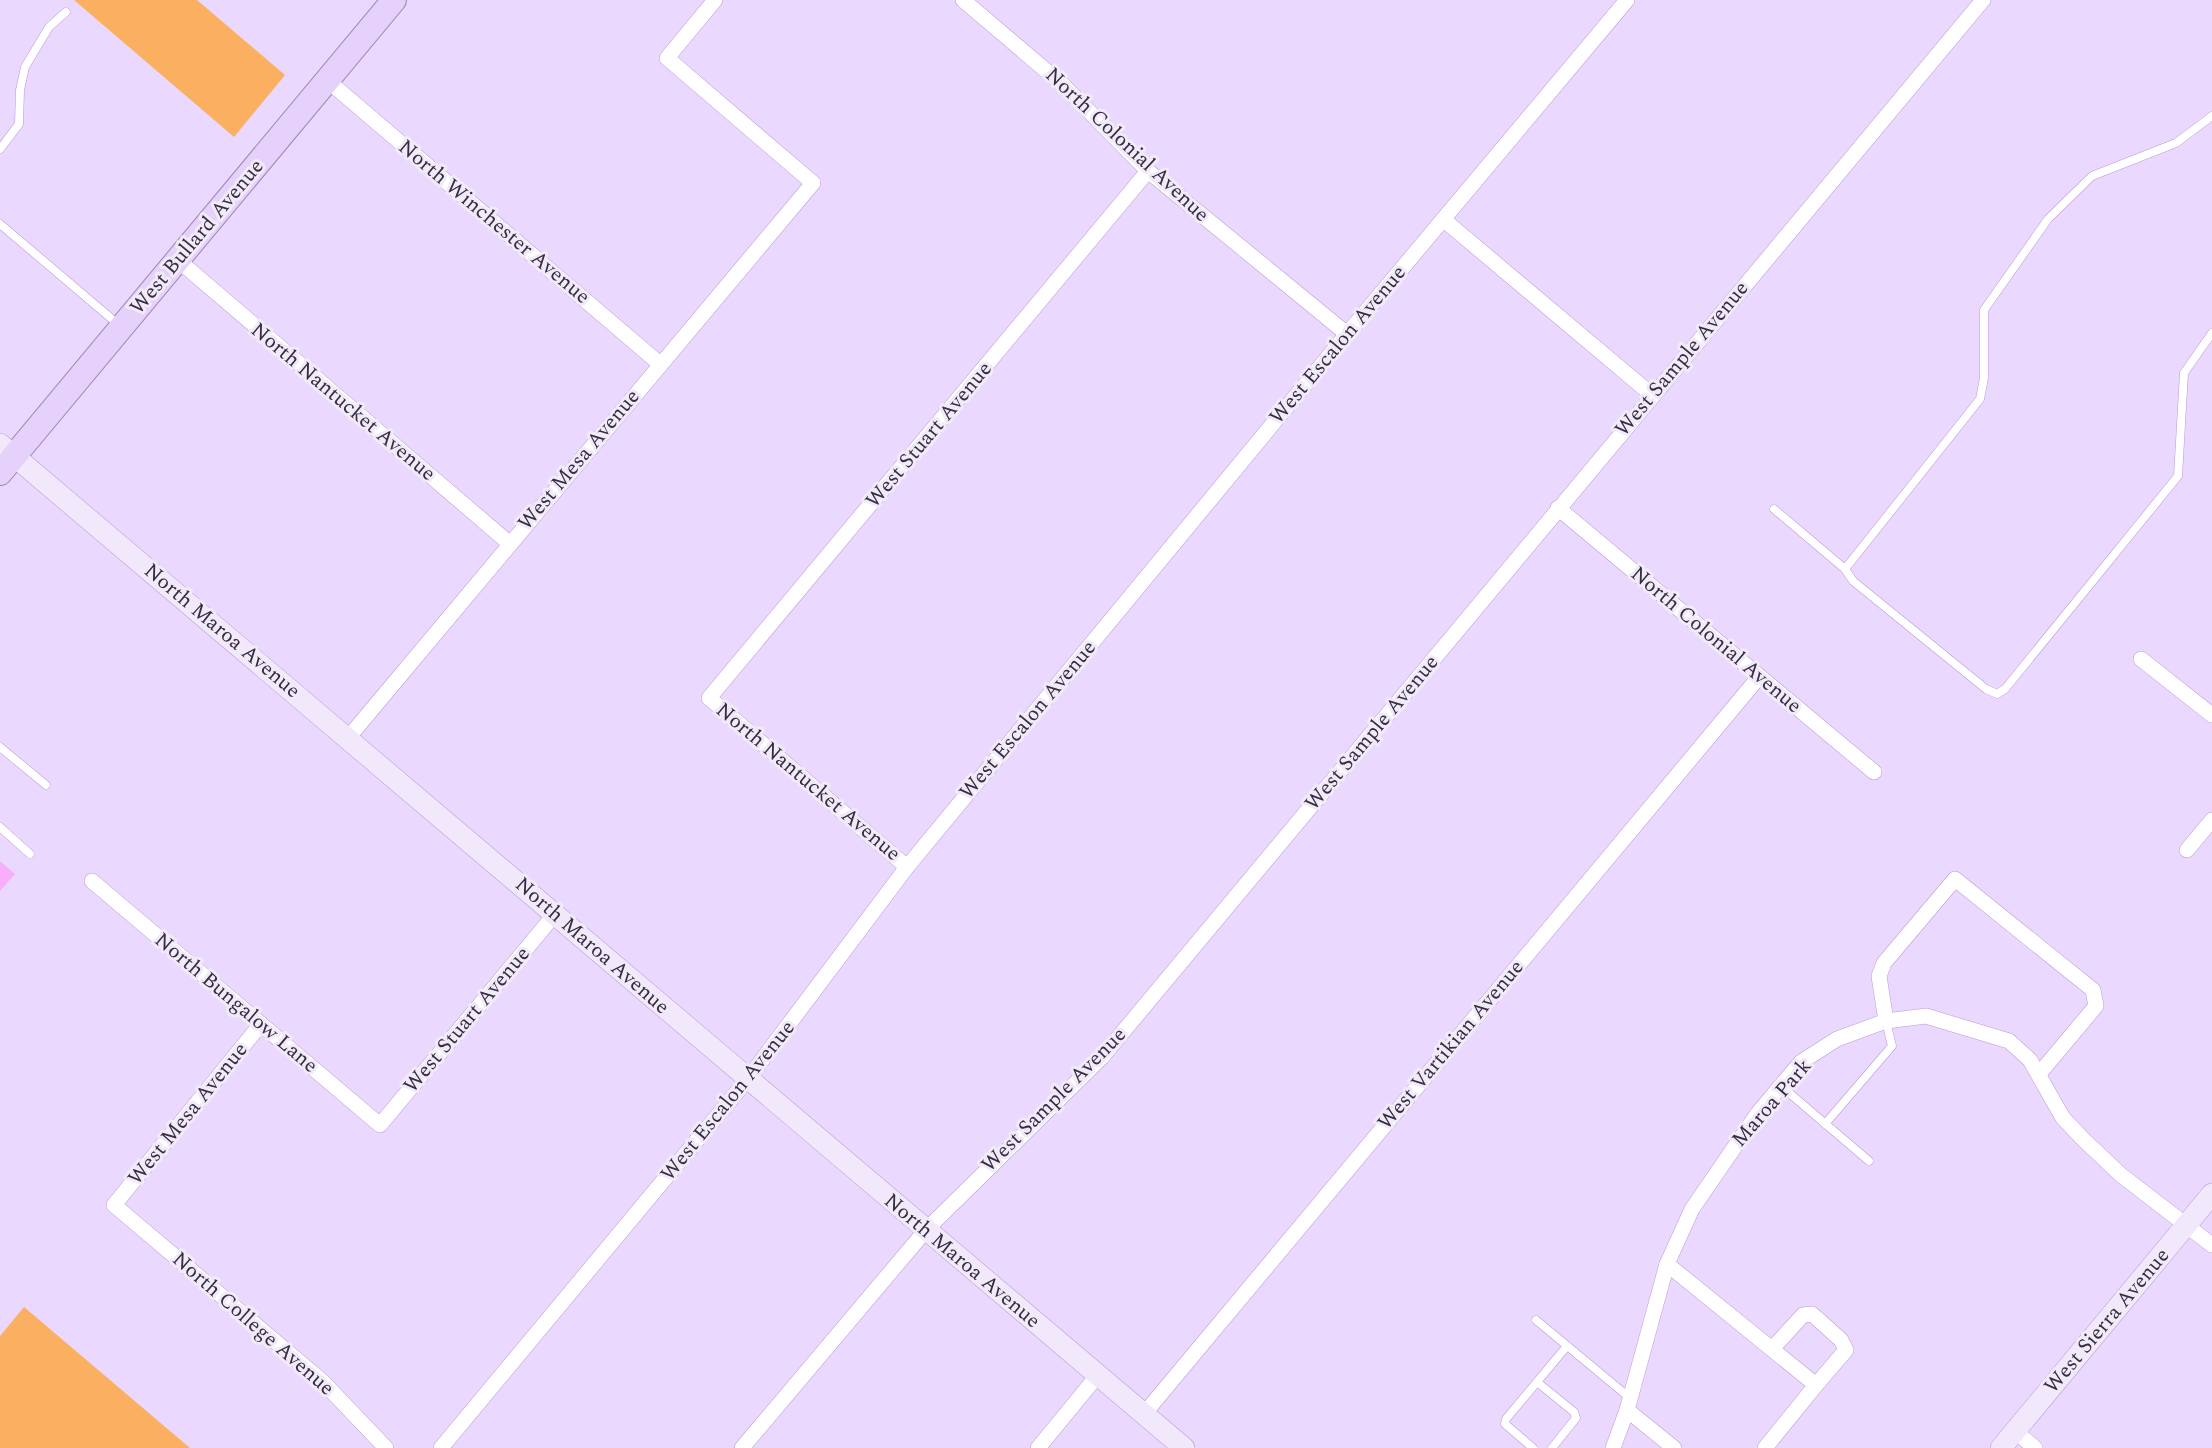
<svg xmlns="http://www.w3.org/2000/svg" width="2212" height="1448" viewBox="0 0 2212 1448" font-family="Spectral,serif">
	<rect width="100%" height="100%" fill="#ead8fe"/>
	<g fill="#fab060">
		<polygon points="74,0 197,0 285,75 234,137"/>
		<polygon points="24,1307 190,1448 0,1448 0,1336"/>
	</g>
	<polygon fill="#f9aef9" points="0,861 15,874 0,891"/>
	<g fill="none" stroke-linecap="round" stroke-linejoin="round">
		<defs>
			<g id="service">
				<polyline points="0,149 19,124 20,90 25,67 49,27 66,12"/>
				<polyline points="0,224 119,325"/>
				<polyline points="1774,509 1845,569 1853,581 1986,689 1997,694 2005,689 2178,476 2184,373 2212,333"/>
				<polyline points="1845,569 1980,399 1984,378 1984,310 2048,219 2092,176 2176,143 2212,116"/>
				<polyline points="0,747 46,785"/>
				<polyline points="0,827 30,854"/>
				<polyline points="1781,1086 1869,1161"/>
				<polyline points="1825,1124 1892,1046 1886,1021"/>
				<polyline points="1536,1320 1630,1398"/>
				<polyline points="1537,1382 1574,1412 1576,1418 1552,1448"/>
				<polyline points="1533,1448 1505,1424 1506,1419 1567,1346"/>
			</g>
			<g id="minor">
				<polyline points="963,0 1063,85 1148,171 1347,334"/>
				<polyline points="327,80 660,364"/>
				<polyline points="1444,220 1652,395"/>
				<polyline points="178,260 509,543"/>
				<polyline points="1558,508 1874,772"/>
				<polyline points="2141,659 2212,715"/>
				<polyline points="348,738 813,183 667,58 715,0"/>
				<polyline points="2187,850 2212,820"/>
				<polyline points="907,867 709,698 1148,171"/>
				<polyline points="92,881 380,1125 555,914"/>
				<polyline points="1886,1021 1879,976 1884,963 1955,879 2093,990 2096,1006 2039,1074"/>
				<polyline points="261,1024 114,1205 322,1381 386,1448"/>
				<polyline points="1667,1264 1816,1385 1765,1448"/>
				<polyline points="1772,1349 1803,1315 1812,1314 1841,1340 1846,1350 1816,1385"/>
				<polyline points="1627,1410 1674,1448"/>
				<polyline points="1144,1414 1759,677"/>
				<polyline points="2015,1431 2035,1448"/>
				<polyline points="441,1448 747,1080 907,867 1347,334 1627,0"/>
				<polyline points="742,1448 926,1230 1102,1057 1983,0"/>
				<polyline points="1038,1448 1098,1375"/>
				<polyline points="1613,1448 1627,1410 1667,1264 1692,1209 1758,1113 1801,1062 1837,1039 1886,1021 1926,1016 2009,1041 2030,1060 2063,1118 2084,1140 2121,1175 2212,1245"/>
			</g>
			<g id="secondary">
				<polyline points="0,444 1184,1448"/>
				<polyline points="2001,1448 2212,1194"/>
			</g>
			<polyline id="primary" points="0,473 394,0"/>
		</defs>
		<use href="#service" stroke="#b99bd7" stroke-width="9"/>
		<use href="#minor" stroke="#b99bd7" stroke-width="16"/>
		<use href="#secondary" stroke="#b99bd7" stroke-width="22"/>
		<use href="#primary" stroke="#9d84b8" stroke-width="26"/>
		<use href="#service" stroke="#fff" stroke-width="8"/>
		<use href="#minor" stroke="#fff" stroke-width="15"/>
		<use href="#secondary" stroke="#f2e8fc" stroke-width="21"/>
		<use href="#primary" stroke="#e5d1fa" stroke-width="24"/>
	</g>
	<g text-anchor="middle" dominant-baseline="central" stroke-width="6" stroke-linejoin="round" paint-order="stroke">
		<g font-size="21" fill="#382c44" stroke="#f1ebf8">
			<text transform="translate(1127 145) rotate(43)">North Colonial Avenue</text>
			<text transform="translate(494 222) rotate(40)">North Winchester Avenue</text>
			<text transform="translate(197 237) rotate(-50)">West Bullard Avenue</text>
			<text transform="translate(1338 345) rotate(-50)">West Escalon Avenue</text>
			<text transform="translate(1682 359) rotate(-50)">West Sample Avenue</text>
			<text transform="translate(343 402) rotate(40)">North Nantucket Avenue</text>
			<text transform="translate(929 435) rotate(-50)">West Stuart Avenue</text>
			<text transform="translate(579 460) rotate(-50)">West Mesa Avenue</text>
			<text transform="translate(222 631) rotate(40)">North Maroa Avenue</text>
			<text transform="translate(1716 640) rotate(40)">North Colonial Avenue</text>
			<text transform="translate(1028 720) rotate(-50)">West Escalon Avenue</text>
			<text transform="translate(1372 733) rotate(-50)">West Sample Avenue</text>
			<text transform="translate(808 782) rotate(40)">North Nantucket Avenue</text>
			<text transform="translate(592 946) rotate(41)">North Maroa Avenue</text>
			<text transform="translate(236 1003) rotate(40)">North Bungalow Lane</text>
			<text transform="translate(467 1020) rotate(-50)">West Stuart Avenue</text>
			<text transform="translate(1451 1045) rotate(-50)">West Vartikian Avenue</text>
			<text transform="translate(1054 1100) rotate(-45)">West Sample Avenue</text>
			<text transform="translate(728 1101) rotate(-51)">West Escalon Avenue</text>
			<text transform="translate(1772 1103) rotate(-49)">Maroa Park</text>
			<text transform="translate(188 1114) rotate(-51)">West Mesa Avenue</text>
			<text transform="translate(962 1261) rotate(40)">North Maroa Avenue</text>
			<text transform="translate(2107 1321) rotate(-50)">West Sierra Avenue</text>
			<text transform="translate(253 1324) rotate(41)">North College Avenue</text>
		</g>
	</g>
</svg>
